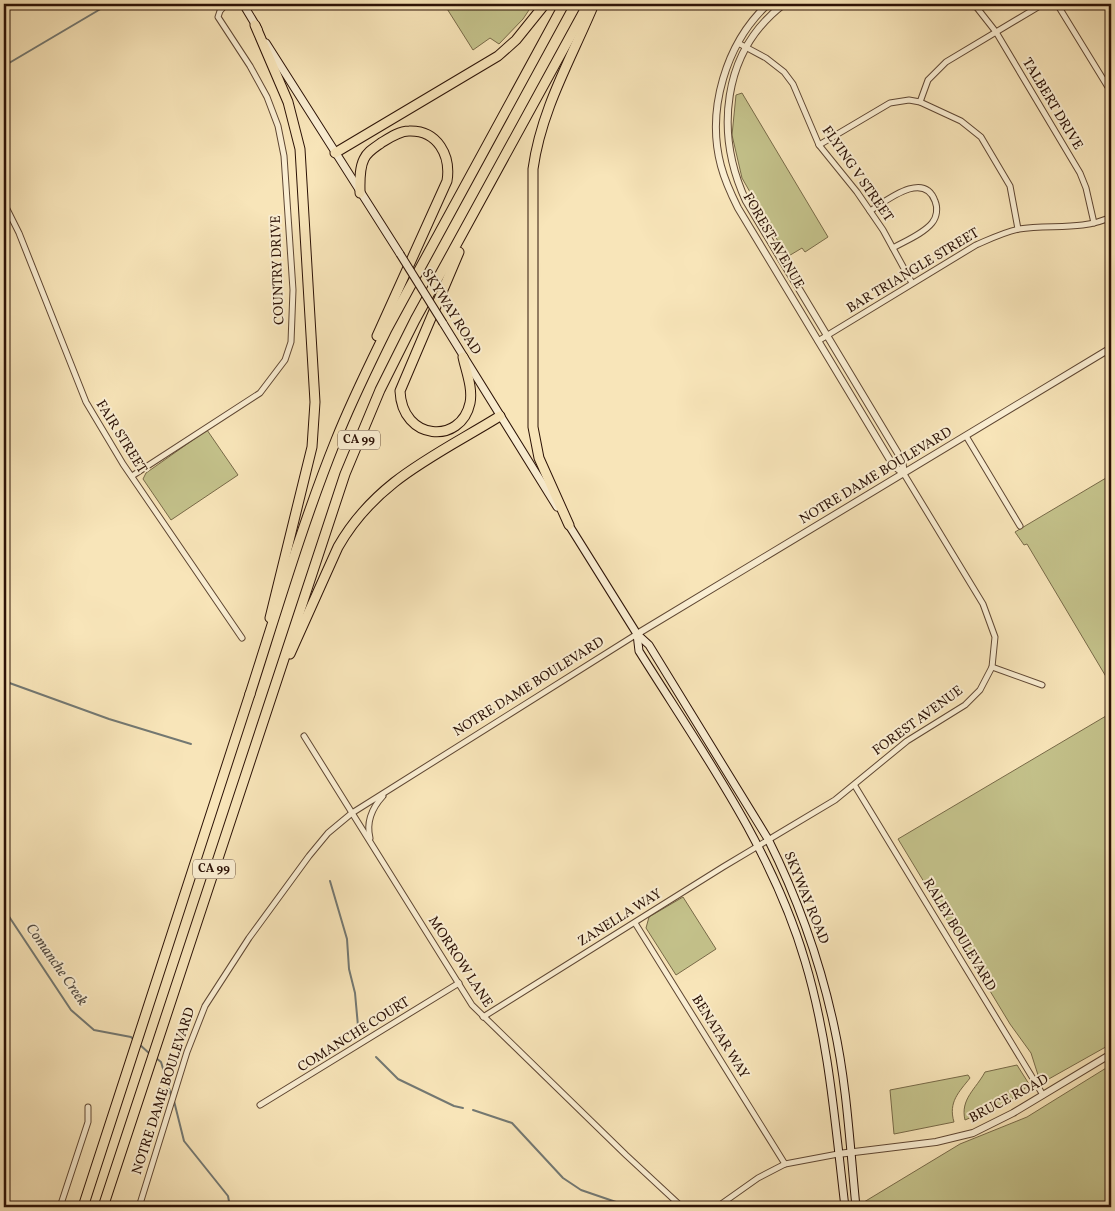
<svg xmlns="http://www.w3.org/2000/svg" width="1115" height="1211" viewBox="0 0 1115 1211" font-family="Vollkorn,serif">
	<rect width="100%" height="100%" fill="#f8e5b9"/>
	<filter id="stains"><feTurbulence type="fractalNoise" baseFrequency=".004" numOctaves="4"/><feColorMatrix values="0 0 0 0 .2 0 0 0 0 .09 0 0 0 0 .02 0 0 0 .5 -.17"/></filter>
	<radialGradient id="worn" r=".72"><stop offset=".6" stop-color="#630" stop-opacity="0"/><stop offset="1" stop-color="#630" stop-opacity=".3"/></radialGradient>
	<g fill="#c4c28b" stroke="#786a48">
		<polygon points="444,4 533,4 523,19 499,44 490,38 473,50"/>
		<polygon points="742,93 828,237 805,252 802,248 787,257 742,178 732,135 736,95"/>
		<polygon points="207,430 238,475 171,520 143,479 146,473"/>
		<polygon points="1111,475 1111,685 1027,544 1024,545 1015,532"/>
		<polygon points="1111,713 1111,1044 1047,1080 1038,1075 1031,1053 1010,1024 898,839"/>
		<polygon points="683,897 716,949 676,975 646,928 649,917"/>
		<path d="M 1017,1065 L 1029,1084 C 1014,1103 987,1110 965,1120 C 960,1099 976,1089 985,1072 Z"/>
		<polygon points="1111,1065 1111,1207 865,1207 864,1202 960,1144 1027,1117"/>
		<path d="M 968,1075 L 970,1078 C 959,1092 948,1102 954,1122 L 894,1134 L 890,1090 Z"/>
	</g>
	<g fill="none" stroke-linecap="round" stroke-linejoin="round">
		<g stroke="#737872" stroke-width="2">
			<polyline points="4,66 109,4"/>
			<polyline points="4,681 109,719 191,744"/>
			<polyline points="330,881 347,939 349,969 355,993 358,1026"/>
			<polyline points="4,909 71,1010 94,1030 131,1037 135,1041"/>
			<polyline points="139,1044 150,1054"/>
			<polyline points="376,1057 398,1079 454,1106 463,1108"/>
			<polyline points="156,1058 161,1062 171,1095"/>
			<polyline points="174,1101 184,1141 228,1196 230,1207"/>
			<polyline points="473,1110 512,1123 563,1178 581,1190 616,1202"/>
		</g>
		<defs>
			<g id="minor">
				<polyline points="974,4 996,32 1080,173 1086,188 1094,223"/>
				<polyline points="1057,4 1111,92"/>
				<polyline points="738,43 766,58 784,72 793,84 819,145 857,192 883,230 912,283"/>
				<polyline points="920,102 928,80 946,62 1043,4"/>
				<polyline points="819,145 890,103 909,100 920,102 961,121 981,137 1010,186 1018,229"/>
				<polyline points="4,203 19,233 86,402 123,464 242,638"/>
				<path d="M 870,211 C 886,201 924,170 935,201 C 938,208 937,217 932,223 C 923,234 905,241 893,248"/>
				<path d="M 818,341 L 976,245 C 990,239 1004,232 1019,229 C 1050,224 1082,231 1111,217"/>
				<polyline points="966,436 1020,526"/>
				<polyline points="132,476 260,393 285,360 291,342 293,290 284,156 278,126 267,97 250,66 218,17 220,11 226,4"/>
				<polyline points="992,667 1042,685"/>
				<polyline points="304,736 472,1005 626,1155 682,1207"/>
				<polyline points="855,786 1043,1095"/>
				<path d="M 370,838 C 366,822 372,808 383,796"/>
				<polyline points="635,923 785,1164"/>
				<polyline points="483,1017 723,867 835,800 907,741 965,705 980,690 992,667 995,637 983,604 904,474"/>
				<polyline points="260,1105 459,983"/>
				<polyline points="60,1207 88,1122 88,1107"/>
				<polyline points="139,1207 187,1052 205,1006 249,938 309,856 328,833 352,813 637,634"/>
				<polyline points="717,1207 758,1178 785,1164 838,1154"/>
			</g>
			<g id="tertiary">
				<path d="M 768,4 C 726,43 706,110 721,166 C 725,181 731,194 738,208 L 893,465 L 904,474"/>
				<path d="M 784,4 C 721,52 715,134 746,201 L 902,460 L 904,474"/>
				<polyline points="637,634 1111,348"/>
				<polyline points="838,1154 936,1142 973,1133 1013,1113 1111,1054"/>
			</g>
			<g id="secondary">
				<polyline points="243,4 258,29"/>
				<polyline points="266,43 400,254"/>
				<polyline points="443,323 557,507"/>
				<path d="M 567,522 L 637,634 L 649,645 L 768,839 C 798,899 820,961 834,1026 C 847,1085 850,1147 856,1207"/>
				<path d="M 637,634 L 639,651 C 701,750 772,848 805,961 C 829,1041 835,1124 845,1207"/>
			</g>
			<polyline id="trunk" points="83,1207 250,694"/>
			<g id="motorway">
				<polyline points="255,25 288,102 300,149 315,402 312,447 270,618"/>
				<polyline points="335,153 498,56 516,40 545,4"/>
				<path d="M 360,193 C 360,182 359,169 364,159 C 367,152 374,148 381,143 C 389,138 399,131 409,131 C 438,130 451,156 447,181 L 377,336"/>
				<path d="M 459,252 L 400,391 C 402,441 461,445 470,403 C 473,388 466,371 463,357"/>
				<path d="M 569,525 L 539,458 L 533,427 L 533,169 C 541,110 571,59 594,4"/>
				<path d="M 290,654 L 338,547 C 376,480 437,455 500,416"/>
				<path d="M 250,694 C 277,610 303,522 336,440 C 351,402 369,366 387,329 L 564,4"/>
				<polyline points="103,1207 345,474 380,390 415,320 588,4"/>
			</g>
		</defs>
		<use href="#minor" stroke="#5f4733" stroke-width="7"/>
		<use href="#tertiary" stroke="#5f4733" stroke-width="8"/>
		<use href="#secondary" stroke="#2c1206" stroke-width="9"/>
		<use href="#trunk" stroke="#2c1206" stroke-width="11"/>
		<use href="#motorway" stroke="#2c1206" stroke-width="11"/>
		<use href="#minor" stroke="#faeed2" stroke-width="5"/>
		<use href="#tertiary" stroke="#faeed2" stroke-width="6"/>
		<use href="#secondary" stroke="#faeed2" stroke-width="7"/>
		<use href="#trunk" stroke="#f8e5b9" stroke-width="9"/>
		<use href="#motorway" stroke="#f8e5b9" stroke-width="9"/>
		<defs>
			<polyline id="secondary-bridge" points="400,254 443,323"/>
		</defs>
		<use href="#secondary-bridge" stroke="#2c1206" stroke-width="9" stroke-linecap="butt"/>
		<use href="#secondary-bridge" stroke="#faeed2" stroke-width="7"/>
	</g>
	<g text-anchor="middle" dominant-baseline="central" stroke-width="4" stroke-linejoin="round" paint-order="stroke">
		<g fill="#faeed2" stroke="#6a5443" stroke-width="1">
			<rect x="338" y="430.5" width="42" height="19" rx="4"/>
			<rect x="193" y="859.5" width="42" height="19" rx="4"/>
		</g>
		<g font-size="12" font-weight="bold" fill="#2c1206">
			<text x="359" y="440">CA 99</text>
			<text x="214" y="869">CA 99</text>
		</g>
		<g font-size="14" fill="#2c1206" stroke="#faeed2">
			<text transform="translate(1052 104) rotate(59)">TALBERT DRIVE</text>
			<text transform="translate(857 174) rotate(55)">FLYING V STREET</text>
			<text transform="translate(773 241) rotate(60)">FOREST AVENUE</text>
			<text transform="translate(278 270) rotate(-92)">COUNTRY DRIVE</text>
			<text transform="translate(913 271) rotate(-31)">BAR TRIANGLE STREET</text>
			<text transform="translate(451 312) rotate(58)">SKYWAY ROAD</text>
			<text transform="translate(121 437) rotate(58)">FAIR STREET</text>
			<text transform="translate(876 476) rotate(-31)">NOTRE DAME BOULEVARD</text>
			<text transform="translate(529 687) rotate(-32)">NOTRE DAME BOULEVARD</text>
			<text transform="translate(918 721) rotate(-36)">FOREST AVENUE</text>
			<text transform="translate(806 898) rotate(68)">SKYWAY ROAD</text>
			<text transform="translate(620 918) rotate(-32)">ZANELLA WAY</text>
			<text transform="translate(959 935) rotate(59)">RALEY BOULEVARD</text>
			<text transform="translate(460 962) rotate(57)">MORROW LANE</text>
			<text transform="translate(354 1035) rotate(-32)">COMANCHE COURT</text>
			<text transform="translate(720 1037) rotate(58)">BENATAR WAY</text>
			<text transform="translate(164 1091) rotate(-72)">NOTRE DAME BOULEVARD</text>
			<text transform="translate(1009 1099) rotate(-28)">BRUCE ROAD</text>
		</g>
		<g font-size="15" font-style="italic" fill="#554e45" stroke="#faeed2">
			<text transform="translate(56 965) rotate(55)">Comanche Creek</text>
		</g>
	</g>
	<rect width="1115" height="1211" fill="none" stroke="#f8e5b9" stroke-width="20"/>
	<rect x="5" y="5" width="1105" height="1201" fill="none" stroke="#2c1206" stroke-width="2.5"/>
	<rect x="10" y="10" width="1095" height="1191" fill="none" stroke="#2c1206"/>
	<rect width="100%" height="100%" filter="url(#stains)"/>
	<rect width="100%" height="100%" fill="url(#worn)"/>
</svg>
